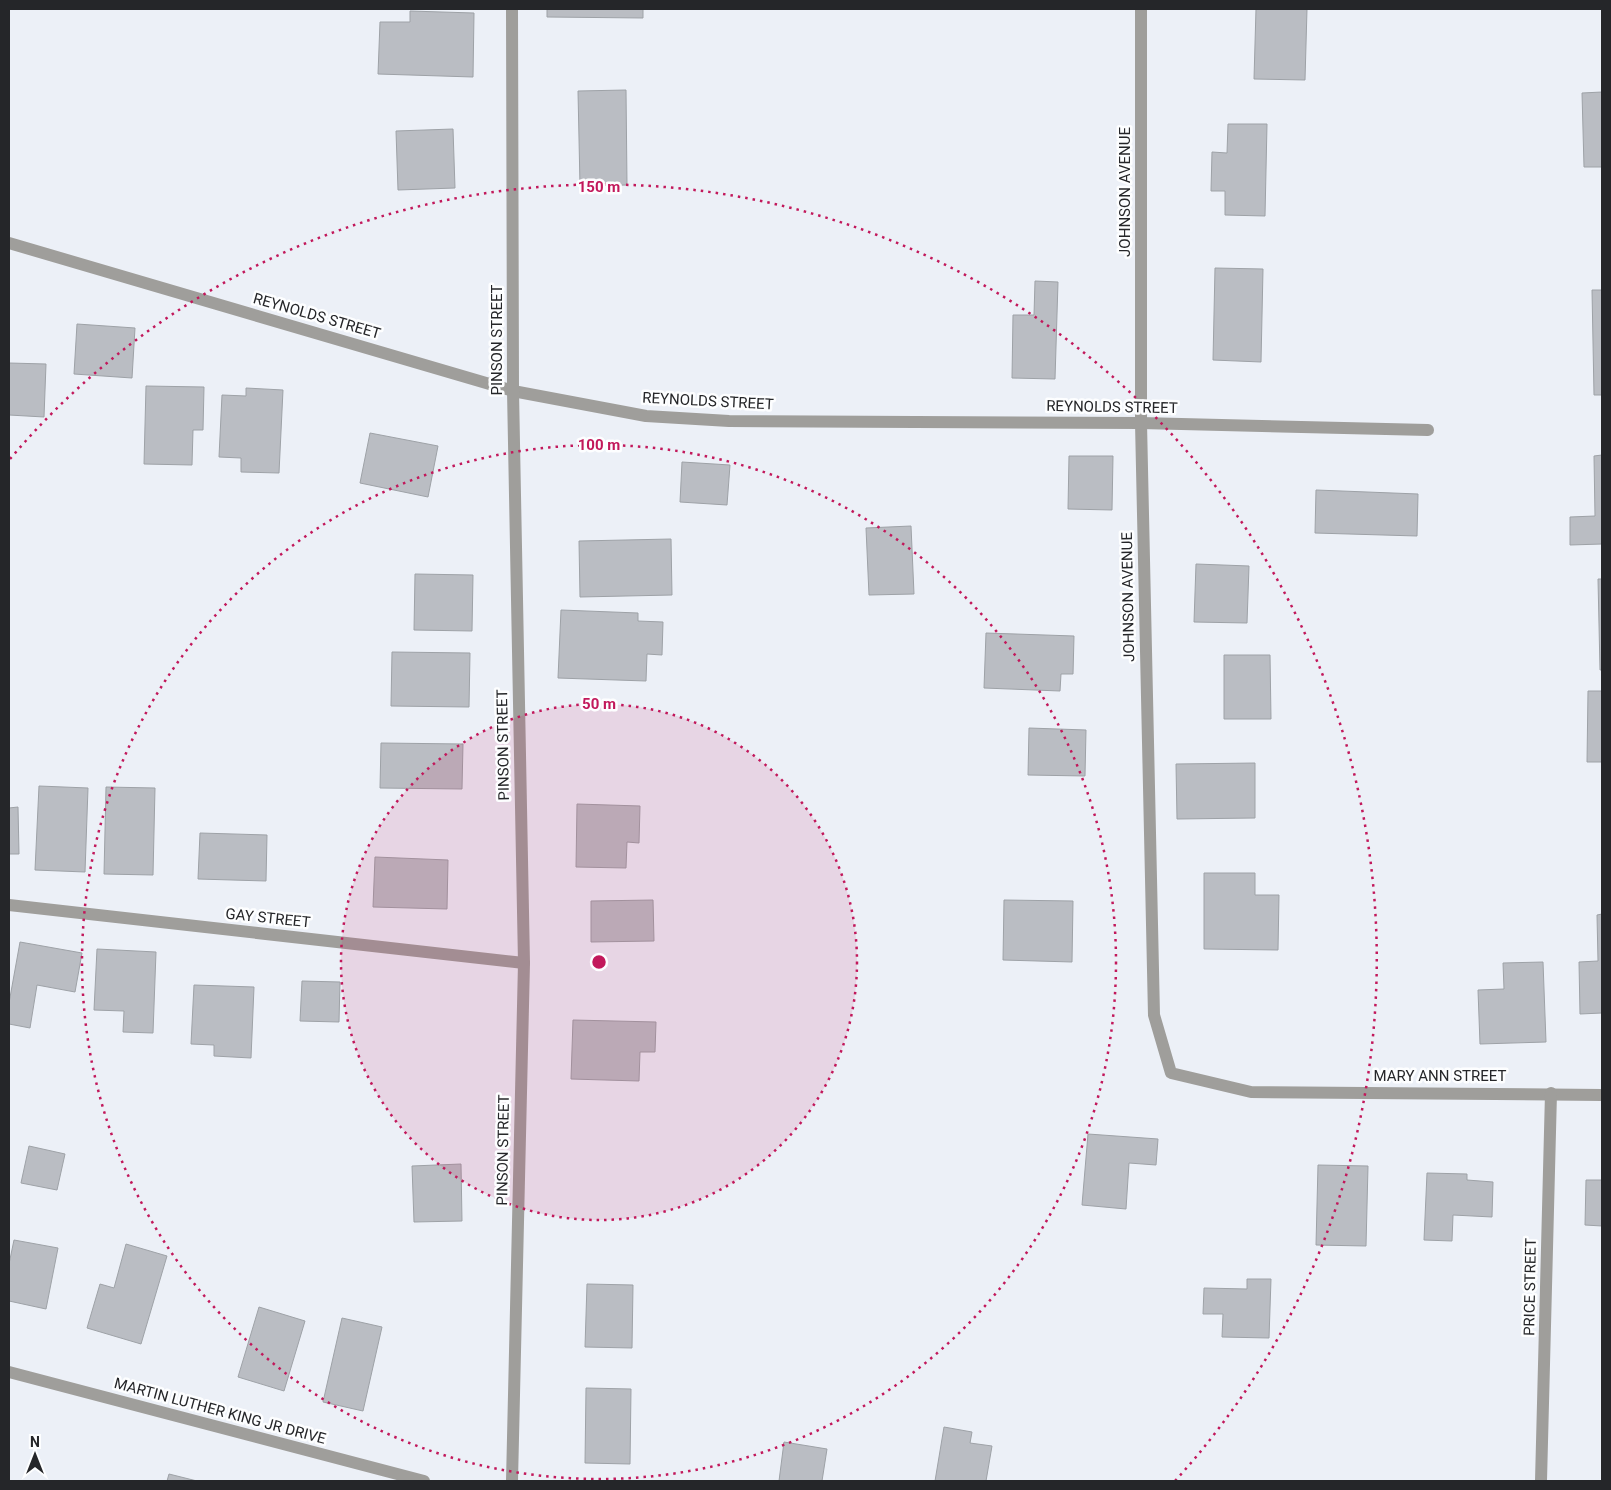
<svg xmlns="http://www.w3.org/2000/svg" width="1611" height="1490" viewBox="0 0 1611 1490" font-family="Roboto,sans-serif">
	<rect width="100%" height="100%" fill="#ecf0f7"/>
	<g fill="#babdc3" stroke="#9ea2a7">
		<polygon points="547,9 643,9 643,18 547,17"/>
		<polygon points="1256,9 1307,9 1305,80 1254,79"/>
		<polygon points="410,11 474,13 473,77 378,74 380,22 410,22"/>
		<polygon points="626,90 627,185 580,186 578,91"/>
		<polygon points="1602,92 1602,167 1584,167 1582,93"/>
		<polygon points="1228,124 1267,124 1265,216 1225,215 1225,191 1211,191 1212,152 1227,153"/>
		<polygon points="453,129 455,188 398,190 396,131"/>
		<polygon points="1215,268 1263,269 1261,362 1213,360"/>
		<polygon points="1035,281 1058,282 1055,379 1012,378 1013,315 1034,315"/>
		<polygon points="1592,290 1602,290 1602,395 1594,395"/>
		<polygon points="77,324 135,328 132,378 74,374"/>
		<polygon points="9,363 46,364 44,417 9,415"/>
		<polygon points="146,386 204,387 203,430 193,430 192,465 144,464"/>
		<polygon points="246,388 283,390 279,473 241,472 241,458 219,457 222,395 246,396"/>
		<polygon points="370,433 438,446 428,497 360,483"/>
		<polygon points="1602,455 1602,544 1570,545 1570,517 1595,516 1594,456"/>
		<polygon points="1069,456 1113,456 1112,510 1068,509"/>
		<polygon points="682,462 730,465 727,505 680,502"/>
		<polygon points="1316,490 1418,494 1417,536 1315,533"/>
		<polygon points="911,526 914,594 869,595 866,528"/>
		<polygon points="671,539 672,595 580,597 579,541"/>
		<polygon points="1196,564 1249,566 1247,623 1194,622"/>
		<polygon points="415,574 473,575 472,631 414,630"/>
		<polygon points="1598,579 1602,579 1602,670 1600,670"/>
		<polygon points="561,610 638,613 638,621 663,622 662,655 647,654 646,681 558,678"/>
		<polygon points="986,633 1074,636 1073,674 1061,674 1060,691 984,688"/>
		<polygon points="392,652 470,653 469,707 391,706"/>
		<polygon points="1224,655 1270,655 1271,719 1224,719"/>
		<polygon points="1588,691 1602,691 1602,762 1587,762"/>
		<polygon points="1029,728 1086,730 1085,776 1028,775"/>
		<polygon points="381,743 463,744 462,789 380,788"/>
		<polygon points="1255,763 1255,818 1177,819 1176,764"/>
		<polygon points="39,786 88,788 85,872 35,870"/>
		<polygon points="106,787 155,788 153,875 104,874"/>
		<polygon points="577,804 640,806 639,843 627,842 626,868 576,867"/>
		<polygon points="18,807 19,854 9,854 9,808"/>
		<polygon points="200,833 267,835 266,881 198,879"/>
		<polygon points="375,857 448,860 447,909 373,907"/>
		<polygon points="1204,873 1255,873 1255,895 1279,895 1278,950 1204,949"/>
		<polygon points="653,900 654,941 591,942 591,901"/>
		<polygon points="1004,900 1073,901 1072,962 1003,960"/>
		<polygon points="1602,914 1602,1013 1580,1014 1579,962 1598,961 1597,915"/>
		<polygon points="20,942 82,953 75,992 37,985 30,1028 9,1024 9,1003"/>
		<polygon points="97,949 156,952 153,1033 123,1032 124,1011 94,1010"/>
		<polygon points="1543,962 1546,1042 1480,1044 1478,990 1504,989 1503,963"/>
		<polygon points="302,981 340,982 339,1022 300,1021"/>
		<polygon points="194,985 254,987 251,1058 214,1056 214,1045 191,1044"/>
		<polygon points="573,1020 656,1022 655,1052 640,1052 639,1081 571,1079"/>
		<polygon points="1088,1134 1158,1139 1156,1165 1129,1163 1126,1209 1082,1205"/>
		<polygon points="29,1146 65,1154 57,1190 21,1183"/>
		<polygon points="461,1164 462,1221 414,1222 412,1166"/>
		<polygon points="1318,1165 1368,1166 1366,1246 1316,1245"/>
		<polygon points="1427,1173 1467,1174 1467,1180 1493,1182 1492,1217 1453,1215 1452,1241 1424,1240"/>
		<polygon points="1586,1180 1602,1180 1602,1226 1585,1225"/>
		<polygon points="14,1240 58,1248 46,1309 9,1301 9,1264"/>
		<polygon points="126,1244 167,1256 141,1344 87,1328 100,1284 114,1288"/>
		<polygon points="1247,1279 1271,1279 1269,1338 1222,1337 1223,1314 1203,1314 1204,1288 1247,1289"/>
		<polygon points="587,1284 633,1285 632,1348 585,1347"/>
		<polygon points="259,1307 305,1321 284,1391 238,1377"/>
		<polygon points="342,1318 382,1327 363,1411 323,1402"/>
		<polygon points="586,1388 631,1389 630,1464 585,1463"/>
		<polygon points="944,1427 972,1432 970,1443 992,1446 986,1481 935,1481"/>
		<polygon points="784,1442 827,1449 822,1481 779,1481"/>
		<polygon points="169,1474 197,1481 167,1481"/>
	</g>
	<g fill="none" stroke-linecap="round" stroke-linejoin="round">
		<g stroke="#9f9e9b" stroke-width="12">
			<polyline points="1141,9 1141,423 1154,1015 1171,1073 1251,1092 1602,1095"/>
			<polyline points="9,243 513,391 646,416 729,421 1141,423 1428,430"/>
			<polyline points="9,905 524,963"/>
			<polyline points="1541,1481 1551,1093"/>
		</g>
		<g stroke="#9f9e9b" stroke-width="12">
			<polyline points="512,9 513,391 524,963 512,1481"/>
			<polyline points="9,1372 424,1481"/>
		</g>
	</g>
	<circle cx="599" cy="962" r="258" fill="#c2185b" fill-opacity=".12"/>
	<g fill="none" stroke="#c2185b" stroke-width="2.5" stroke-dasharray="2.5 5">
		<circle cx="599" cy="962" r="258"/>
		<circle cx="599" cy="962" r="517"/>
		<path d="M10 459A775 775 0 1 1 1175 1481"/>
	</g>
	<g text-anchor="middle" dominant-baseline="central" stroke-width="5" stroke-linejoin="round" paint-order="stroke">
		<g font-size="15" fill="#252629" stroke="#fdfeff">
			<text transform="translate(1125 192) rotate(-90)">JOHNSON AVENUE</text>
			<text transform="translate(317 316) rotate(16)">REYNOLDS STREET</text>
			<text transform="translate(497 340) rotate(-90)">PINSON STREET</text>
			<text transform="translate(708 401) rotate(3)">REYNOLDS STREET</text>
			<text transform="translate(1112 407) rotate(1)">REYNOLDS STREET</text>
			<text transform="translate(1128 597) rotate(-91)">JOHNSON AVENUE</text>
			<text transform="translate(503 745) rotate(-91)">PINSON STREET</text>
			<text transform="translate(268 918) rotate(6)">GAY STREET</text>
			<text x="1440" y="1076">MARY ANN STREET</text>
			<text transform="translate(503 1150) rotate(-89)">PINSON STREET</text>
			<text transform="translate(1530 1287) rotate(-89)">PRICE STREET</text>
			<text transform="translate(220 1411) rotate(15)">MARTIN LUTHER KING JR DRIVE</text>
		</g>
	</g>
	<circle cx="599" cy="962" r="8" fill="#c2185b" stroke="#fdfeff" stroke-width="2.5"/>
	<g font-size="15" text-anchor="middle" font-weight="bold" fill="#c2185b" stroke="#fdfeff" stroke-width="5" stroke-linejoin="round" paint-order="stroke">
		<text x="599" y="192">150 m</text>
		<text x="599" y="450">100 m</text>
		<text x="599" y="709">50 m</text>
	</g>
	<rect width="1611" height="1490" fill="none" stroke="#252629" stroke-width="20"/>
	<g transform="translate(35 1455)" stroke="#fdfeff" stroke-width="4" paint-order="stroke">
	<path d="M0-4L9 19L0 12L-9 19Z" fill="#252629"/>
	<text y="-8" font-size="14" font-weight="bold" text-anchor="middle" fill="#252629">N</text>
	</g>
</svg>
